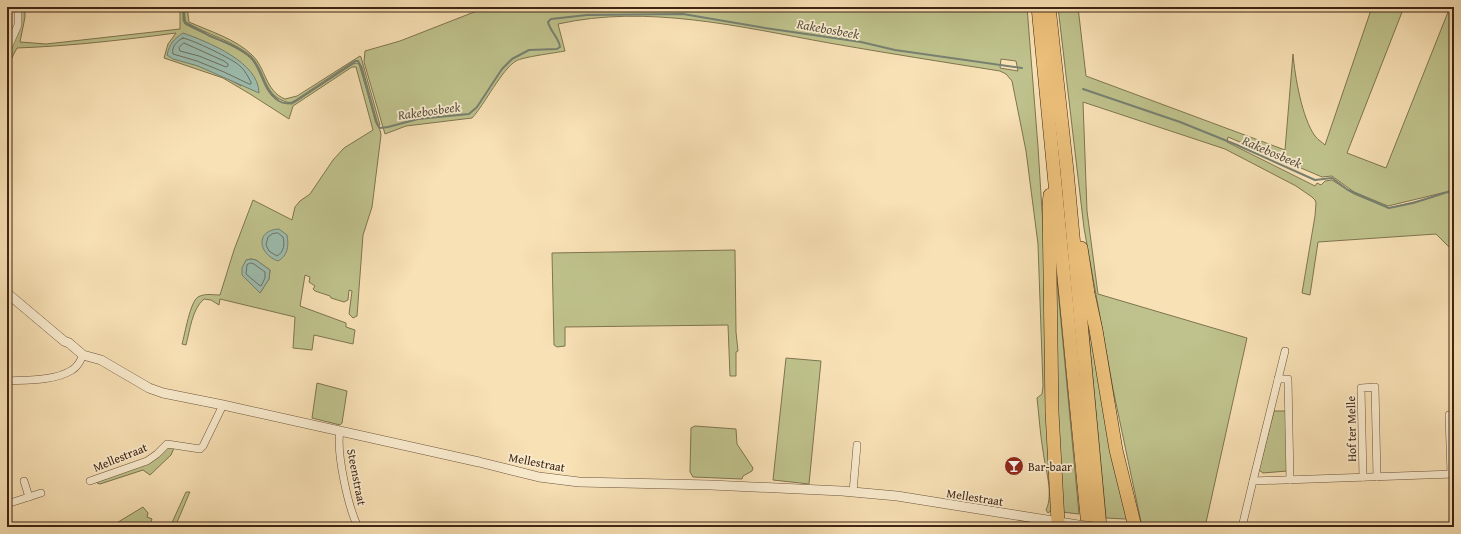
<svg xmlns="http://www.w3.org/2000/svg" width="1461" height="534" viewBox="0 0 1461 534" font-family="'Gentium Book Plus',serif">
	<rect width="100%" height="100%" fill="#f8e1b5"/>
	<filter id="stains"><feTurbulence type="fractalNoise" baseFrequency=".005" numOctaves="4"/><feColorMatrix values="0 0 0 0 .2 0 0 0 0 .09 0 0 0 0 .02 0 0 0 .5 -.17"/></filter>
	<radialGradient id="worn" r=".72"><stop offset=".6" stop-color="#630" stop-opacity="0"/><stop offset="1" stop-color="#630" stop-opacity=".3"/></radialGradient>
	<g fill="#bfc28c" stroke="#7f7450" fill-rule="evenodd">
		<path d="M 21,7 L 25,7 L 25,17 L 20,42 L 46,44 L 180,29 L 180,7 L 183,7 L 183,20 L 185,24 C 202,34 241,46 253,61 C 265,78 265,104 292,104 L 353,64 L 357,63 L 359,64 L 377,125 L 380,130 L 381,135 L 372,207 L 363,235 L 357,316 L 353,318 L 349,314 L 352,291 L 349,290 L 348,300 L 344,302 L 331,298 L 330,296 L 315,291 L 313,289 L 315,286 L 309,282 L 310,277 L 305,275 L 300,306 L 346,323 L 346,327 L 355,330 L 353,344 L 314,335 L 312,350 L 293,348 L 295,317 L 220,299 L 219,305 L 211,300 L 204,299 C 192,309 190,330 186,345 L 182,344 C 185,334 190,302 198,297 C 205,293 213,295 220,295 L 234,250 L 253,200 L 292,220 L 295,207 L 300,201 L 310,194 L 333,160 L 344,148 L 373,130 L 356,67 L 352,67 L 293,106 L 289,119 L 250,94 L 223,78 L 164,58 L 168,44 L 176,33 C 123,40 71,46 17,48 L 7,67 L 7,57 L 18,30 ZM 194,37 L 211,46 L 241,86 L 223,76 L 196,65 ZM 251,259 L 256,260 L 270,270 L 269,279 L 260,293 L 254,287 L 246,260 Z"/>
		<path d="M 184,7 L 187,7 L 189,22 C 209,31 236,39 252,55 C 266,68 265,91 285,99 L 297,96 L 360,56 L 361,57 L 380,125 L 378,125 L 362,67 L 358,61 L 354,61 L 291,103 C 263,98 267,74 252,58 C 237,42 205,34 186,22 L 185,18 Z"/>
		<path d="M 487,7 L 1027,7 L 1038,147 L 1045,258 L 1053,509 L 1048,513 L 1046,510 C 1054,494 1045,468 1043,451 C 1040,433 1039,415 1037,398 L 1042,394 L 1043,386 L 1038,244 L 1026,151 L 1012,81 L 1006,74 L 1000,71 C 943,62 886,53 829,43 C 741,27 647,4 558,24 L 565,51 C 555,53 522,57 516,61 C 502,69 485,104 472,118 L 406,126 L 385,134 L 364,62 L 365,51 L 400,41 ZM 1001,59 L 1016,61 L 1018,71 L 1000,68 Z"/>
		<path d="M 1058,7 L 1078,7 L 1086,76 L 1285,150 L 1293,54 C 1295,77 1302,118 1315,136 C 1318,140 1322,142 1325,145 L 1372,7 L 1404,7 L 1347,153 L 1386,168 L 1450,7 L 1454,7 L 1454,252 L 1436,234 L 1318,242 L 1310,295 L 1302,293 L 1315,216 L 1316,203 L 1315,200 L 1312,197 L 1296,186 L 1225,149 L 1083,102 L 1087,211 L 1098,294 L 1247,338 L 1205,527 L 1153,527 L 1141,522 L 1113,389 L 1084,228 ZM 1228,137 L 1322,177 L 1332,176 L 1354,192 L 1388,206 L 1446,192 L 1423,200 L 1388,208 L 1354,194 L 1332,180 L 1325,181 L 1321,185 L 1317,183 L 1315,186 L 1227,142 Z"/>
		<polygon points="1054,247 1079,514 1062,512 1059,488"/>
		<polygon points="735,250 736,332 738,351 736,352 736,376 730,376 728,325 565,327 565,346 557,347 554,345 552,253"/>
		<polygon points="1083,273 1127,519 1125,519 1106,518"/>
		<polygon points="786,358 821,361 809,484 773,480"/>
		<polygon points="317,383 347,391 342,423 340,425 312,418"/>
		<polygon points="1274,411 1286,411 1287,471 1263,473 1259,470"/>
		<polygon points="695,426 736,429 737,444 753,468 752,471 743,476 742,479 693,477 690,472 691,428"/>
		<polygon points="169,446 174,448 171,455 150,475 143,470 100,484 97,483 96,480 123,471"/>
		<polygon points="186,492 190,492 189,494 175,527 170,527"/>
		<polygon points="143,507 148,513 147,517 152,519 149,527 143,525 134,527 115,527 115,524"/>
	</g>
	<g fill="#9dbdaf" stroke="#778071">
		<path d="M 183,33 C 208,42 259,62 259,93 L 198,66 L 173,59 L 167,55 C 170,43 173,40 183,33 Z"/>
		<path d="M 279,229 L 287,235 C 289,245 288,256 278,261 C 258,254 255,230 279,229 Z"/>
		<polygon points="251,259 256,260 270,270 269,279 260,293 242,275 242,268 246,260"/>
	</g>
	<g fill="none" stroke-linecap="round" stroke-linejoin="round">
		<g stroke="#6e7161" stroke-width="1">
			<path d="M 183,38 C 193,40 233,59 240,66 C 245,70 248,77 251,82 L 251,84 L 249,84 L 224,72 L 197,61 L 173,54 C 171,47 177,41 183,38 Z"/>
			<polygon points="184,43 224,61 228,64 228,66 226,67 199,56 180,51 179,48"/>
			<path d="M 278,233 L 283,237 C 285,244 284,252 277,256 L 269,251 L 266,245 L 268,237 L 272,234 Z"/>
			<polygon points="251,263 254,264 265,272 265,278 261,286 259,285 246,274 247,265"/>
		</g>
		<g stroke="#778071" stroke-width="2">
			<path d="M 184,7 L 184,20 L 185,23 C 194,27 202,32 210,36 C 224,42 240,47 251,57 C 263,70 263,90 279,101 C 284,104 290,104 296,101 L 356,61 L 358,61 L 361,67 L 376,122 L 380,128 L 388,127 L 418,119 L 469,114 L 477,107 L 502,69 L 512,59 L 529,50 L 557,49 L 560,47 C 559,38 550,31 548,22 L 551,19 L 587,15 L 683,14 L 765,28 L 861,42 L 895,50 L 1022,68"/>
			<polyline points="1083,89 1180,122 1237,145 1315,180 1332,178 1348,190 1389,208 1413,203 1454,190"/>
		</g>
		<defs>
			<g id="minor">
				<polyline points="7,50 18,25 18,7"/>
				<polyline points="1278,379 1288,379 1290,480"/>
				<path d="M 7,381 C 26,380 55,381 72,370 C 77,367 81,360 83,355"/>
				<path d="M 340,431 C 336,452 348,507 358,527"/>
				<polyline points="1451,474 1449,415 1454,415"/>
				<polyline points="1363,477 1361,388 1375,387 1377,477"/>
				<polyline points="24,481 29,497"/>
				<polyline points="90,481 147,461 157,454 167,444 200,449 203,446 223,405"/>
				<polyline points="1253,481 1285,351"/>
				<polyline points="853,492 857,445"/>
				<polyline points="7,504 41,493"/>
				<polyline points="1242,527 1253,481 1454,474"/>
			</g>
			<polyline id="tertiary" points="7,293 64,341 69,343 83,355 101,360 149,388 163,393 223,405 479,462 539,477 579,482 711,485 842,491 897,496 1078,525"/>
			<g id="motorway">
				<polyline points="1038,7 1088,527"/>
				<polyline points="1049,7 1067,171 1100,527"/>
				<polyline points="1050,195 1049,205 1052,412 1058,522"/>
				<polyline points="1081,248 1088,293 1096,330 1116,450 1135,527"/>
			</g>
		</defs>
		<use href="#minor" stroke="#6d543c" stroke-width="8"/>
		<use href="#tertiary" stroke="#6d543c" stroke-width="10"/>
		<use href="#motorway" stroke="#3f2513" stroke-width="14"/>
		<use href="#minor" stroke="#faeccf" stroke-width="7"/>
		<use href="#tertiary" stroke="#faeccf" stroke-width="9"/>
		<use href="#motorway" stroke="#ecc07a" stroke-width="13"/>
		<defs>
			<polyline id="tertiary-bridge" points="1078,525 1093,527"/>
		</defs>
		<use href="#tertiary-bridge" stroke="#6d543c" stroke-width="10" stroke-linecap="butt"/>
		<use href="#tertiary-bridge" stroke="#faeccf" stroke-width="9"/>
	</g>
	<defs>
		<symbol id="bar-disc" viewBox="-11 -11 22 22"><circle r="9.5" fill="#8f2418" stroke="#faeccf"/><path d="M-6-5H6L.8 .8V4.5H3.5V6h-7V4.5H-.8V.8Z" fill="#fff"/></symbol>
	</defs>
	<g fill-rule="evenodd">
		<use href="#bar-disc" x="1003" y="455" width="22" height="22"/>
	</g>
	<g text-anchor="middle" dominant-baseline="central" stroke-width="3.5" stroke-linejoin="round" paint-order="stroke">
		<g font-size="12" fill="#3f2513" stroke="#faeccf">
			<text transform="translate(1351 429) rotate(-91)">Hof ter Melle</text>
			<text transform="translate(120 457) rotate(-22)">Mellestraat</text>
			<text transform="translate(537 462) rotate(11)">Mellestraat</text>
			<text transform="translate(357 477) rotate(79)">Steenstraat</text>
			<text transform="translate(975 497) rotate(9)">Mellestraat</text>
		</g>
		<g font-size="12" fill="#3f2513" stroke="#faeccf" text-anchor="start">
			<text x="1028" y="466">Bar-baar</text>
		</g>
		<g font-size="13" font-style="italic" fill="#5b5342" stroke="#faeccf">
			<text transform="translate(828 29) rotate(10)">Rakebosbeek</text>
			<text transform="translate(429 111) rotate(-8)">Rakebosbeek</text>
			<text transform="translate(1272 152) rotate(23)">Rakebosbeek</text>
		</g>
	</g>
	<rect width="1461" height="534" fill="none" stroke="#f8e1b5" stroke-width="24"/>
	<rect x="8" y="8" width="1445" height="518" fill="none" stroke="#3f2513" stroke-width="2"/>
	<rect x="12" y="12" width="1437" height="510" fill="none" stroke="#3f2513"/>
	<rect width="100%" height="100%" filter="url(#stains)"/>
	<rect width="100%" height="100%" fill="url(#worn)"/>
</svg>
